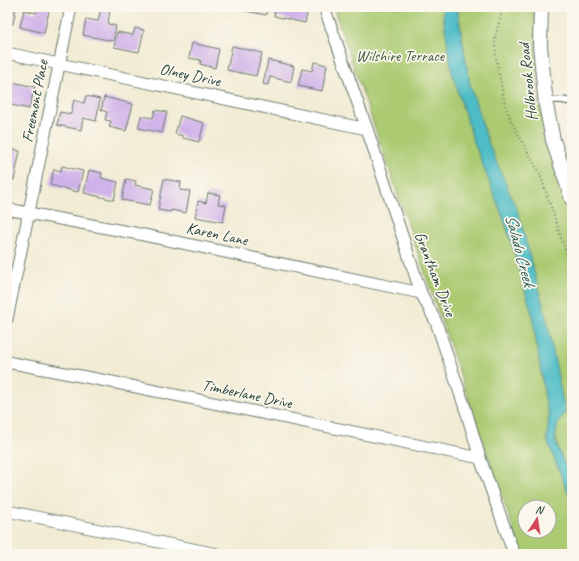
<svg xmlns="http://www.w3.org/2000/svg" width="579" height="561" viewBox="0 0 579 561" font-family="Caveat,sans-serif">
	<rect width="100%" height="100%" fill="#fbf7ec"/>
	<filter id="ink" filterUnits="userSpaceOnUse"><feTurbulence type="fractalNoise" baseFrequency=".025" numOctaves="2"/><feDisplacementMap in="SourceGraphic" scale="8" xChannelSelector="R" yChannelSelector="G"/><feConvolveMatrix kernelMatrix="1 2 1 2 8 2 1 2 1" color-interpolation-filters="sRGB"/></filter>
	<filter id="wash" filterUnits="userSpaceOnUse"><feTurbulence type="fractalNoise" baseFrequency=".012" numOctaves="4" result="noise"/><feDisplacementMap in="SourceGraphic" scale="16" xChannelSelector="R" yChannelSelector="G"/><feGaussianBlur stdDeviation="0.9" result="paint"/><feColorMatrix in="noise" values="0 0 0 0 0 0 0 0 0 0 0 0 0 0 0 0 0 1.4 0 .05"/><feComposite in="paint" operator="in"/></filter>
	<g filter="url(#wash)">
		<rect width="100%" height="100%" fill="#f2ecd5"/>
		<g fill="#abca72" stroke="#658453" fill-rule="evenodd">
			<path d="M 333,7 L 442,7 L 452,73 L 474,142 L 507,228 L 532,314 L 546,405 L 549,415 L 547,440 L 572,503 L 572,554 L 522,554 ZM 525,507 L 549,507 L 549,531 L 525,531 Z"/>
			<path d="M 457,7 L 535,7 L 538,100 L 554,160 L 572,219 L 572,482 C 565,465 551,442 558,424 C 560,420 562,416 564,412 L 488,142 L 470,85 Z"/>
		</g>
		<polygon fill="#4ebcc6" stroke="#367c7d" points="442,7 457,7 470,85 488,142 519,215 546,316 565,412 558,424 555,439 558,449 572,482 572,503 547,440 549,415 546,405 532,314 507,228 474,142 452,73"/>
		<g id="blocks">
			<g fill="#cfb1e9">
				<polygon points="7,7 16,7 13,24 7,23"/>
				<polygon points="38,7 50,7 44,33 20,27 24,10 36,13"/>
				<polygon points="242,7 268,7 266,15 241,10"/>
				<polygon points="276,7 299,7 308,9 305,23 274,16"/>
				<polygon points="101,8 110,10 108,24 116,26 113,41 83,35 86,19 98,21"/>
				<polygon points="135,28 144,30 139,52 114,47 117,32 133,35"/>
				<polygon points="192,43 219,49 215,68 200,64 201,60 189,58"/>
				<polygon points="232,46 262,53 256,76 227,70"/>
				<polygon points="268,60 294,66 291,82 270,77 268,85 263,84"/>
				<polygon points="314,62 327,65 322,91 298,86 302,69 312,71"/>
				<polygon points="7,81 35,87 29,109 7,104"/>
				<polygon points="86,96 100,99 96,121 83,118 81,130 57,125 60,112 71,114 74,100 84,103"/>
				<polygon points="104,97 133,104 126,131 109,127 111,121 105,120 107,112 101,110"/>
				<polygon points="155,110 167,112 162,133 138,128 141,116 153,118"/>
				<polygon points="180,116 204,123 199,142 183,138 183,136 175,134"/>
				<polygon points="8,148 20,151 14,180 7,179 7,153"/>
				<polygon points="62,166 83,171 78,192 50,185 54,169 61,171"/>
				<polygon points="89,170 102,173 101,178 118,182 114,200 84,193"/>
				<polygon points="126,179 136,181 135,185 154,189 150,205 122,200"/>
				<polygon points="164,179 181,182 180,190 190,191 186,213 171,210 171,212 158,210"/>
				<polygon points="208,193 220,195 218,204 226,205 223,222 195,217 198,201 206,203"/>
			</g>
		</g>
	</g>
	<g filter="url(#ink)">
		<use href="#blocks" fill-opacity="0" stroke="#697a6c" stroke-width="1"/>
		<g fill="none" stroke-linecap="round" stroke-linejoin="round">
			<defs>
				<polyline id="service" points="547,100 562,100 572,102"/>
				<g id="minor">
					<polyline points="324,7 367,129 421,293 436,322 467,414 480,458 514,554"/>
					<polyline points="7,53 367,129"/>
					<polyline points="7,209 139,234 421,293"/>
					<polyline points="7,319 71,7"/>
					<polyline points="7,362 112,382 480,458"/>
					<polyline points="7,511 217,554"/>
				</g>
				<polyline id="tertiary" points="541,7 540,46 546,105 553,140 572,199"/>
			</defs>
			<use href="#service" stroke="#697a6c" stroke-width="8"/>
			<use href="#minor" stroke="#697a6c" stroke-width="13"/>
			<use href="#tertiary" stroke="#697a6c" stroke-width="16"/>
			<polyline stroke="#697a6c" stroke-width="2" stroke-dasharray="1 3" stroke-linecap="butt" points="502,7 500,19 495,38 496,58 505,105 512,123 540,174 572,270"/>
			<use href="#service" stroke="#fff" stroke-width="5.5"/>
			<use href="#minor" stroke="#fff" stroke-width="11"/>
			<use href="#tertiary" stroke="#fff" stroke-width="14"/>
		</g>
	</g>
	<g text-anchor="middle" dominant-baseline="central" stroke-width="3.5" stroke-linejoin="round" paint-order="stroke">
		<g font-size="16" fill="#426044" stroke="#fbf7ec">
			<text x="400" y="56">Wilshire Terrace</text>
		</g>
		<g font-size="16" fill="#1f3d34" stroke="#fbf7ec">
			<text transform="translate(190 75) rotate(12)">Olney Drive</text>
			<text transform="translate(528 82) rotate(-96)">Holbrook Road</text>
			<text transform="translate(35 101) rotate(-79)">Freemont Place</text>
			<text transform="translate(217 234) rotate(12)">Karen Lane</text>
			<text transform="translate(435 274) rotate(69)">Grantham Drive</text>
			<text transform="translate(247 394) rotate(12)">Timberlane Drive</text>
		</g>
		<g font-size="17" font-style="italic" fill="#2b5d58" stroke="#fbf7ec">
			<text transform="translate(520 250) rotate(75)">Salado Creek</text>
		</g>
	</g>
	<rect width="579" height="561" fill="none" stroke="#fbf7ec" stroke-width="24"/>
	<g transform="translate(537 519) rotate(12)"><circle r="19" fill="#fbf7ec" stroke="#a3ada2"/>
	<path d="M0-3L7 15L0 10L-7 15Z" fill="#d1495b"/>
	<text y="-6" font-size="11" font-weight="bold" text-anchor="middle" fill="#1f3d34">N</text>
	</g>
</svg>
